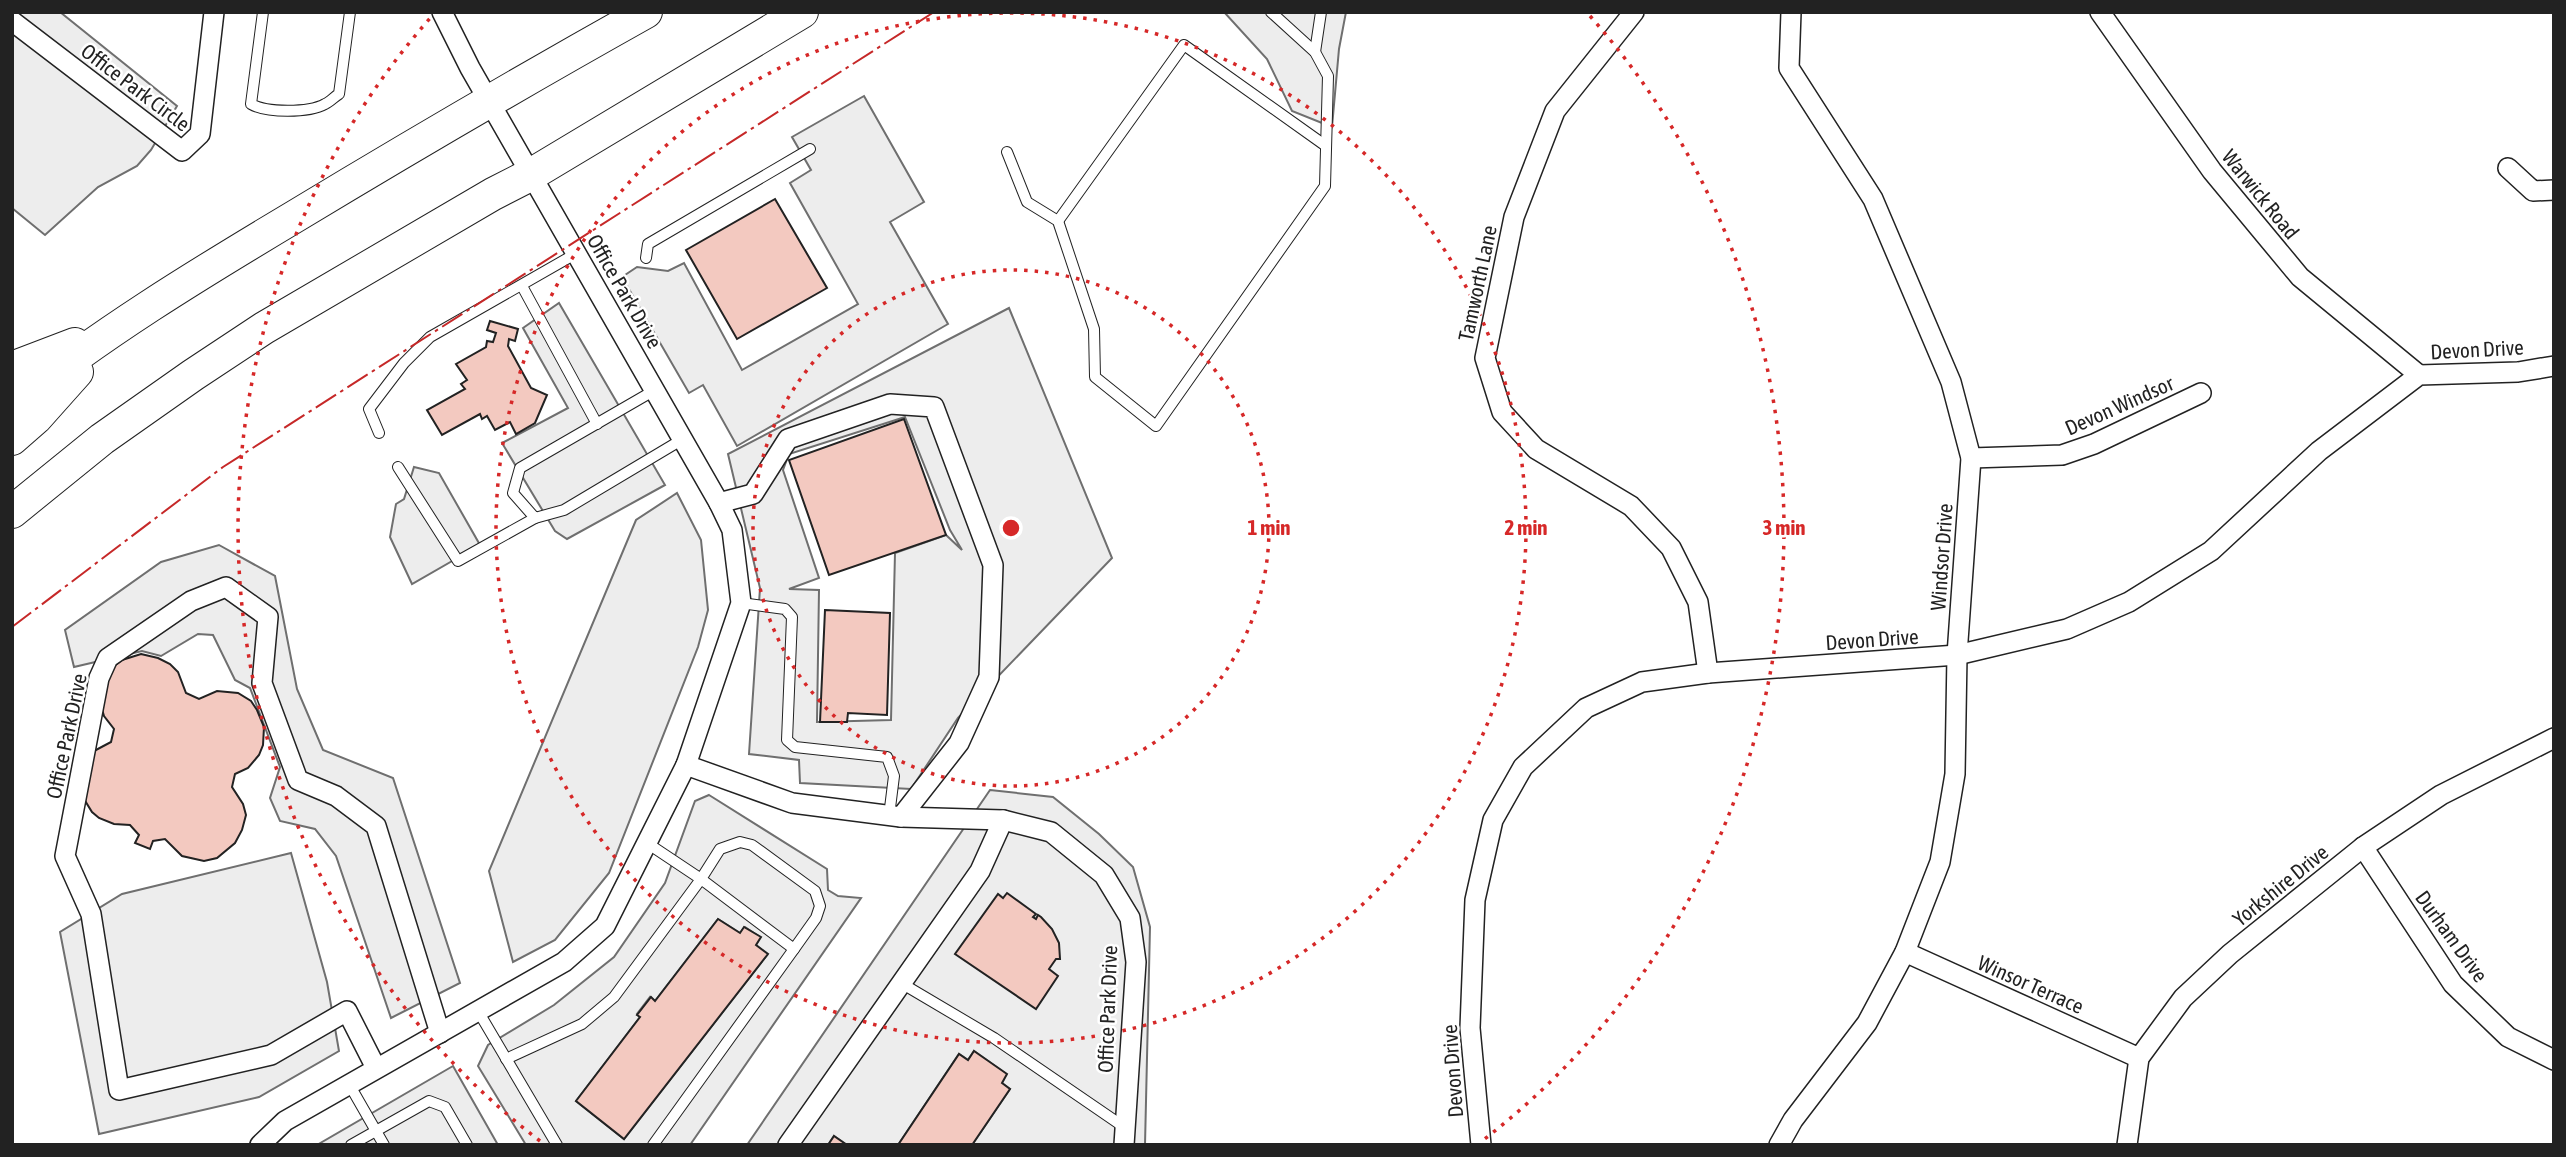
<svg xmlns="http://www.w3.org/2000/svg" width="2566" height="1157" viewBox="0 0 2566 1157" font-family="'Asap Condensed',sans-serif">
	<rect width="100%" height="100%" fill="#fff"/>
	<g fill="#ededed" stroke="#6f6f6f" stroke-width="2" fill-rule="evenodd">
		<polygon points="12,12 60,12 177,106 151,150 137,166 98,187 45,235 12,208"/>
		<polygon points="1224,12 1346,12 1339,49 1332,127 1292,111 1267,59"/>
		<polygon points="864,96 924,202 890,222 948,324 737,446 703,385 689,393 622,277 637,267 668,271 684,263 742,370 858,304 790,183 811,170 792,137"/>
		<polygon points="559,303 665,485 567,539 555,531 502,443 568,408 523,328"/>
		<path d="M 1009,308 L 1112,558 L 958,718 L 911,789 L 800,783 L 799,760 L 749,754 L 760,588 L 728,454 ZM 905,417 L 950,530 L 962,550 L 946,535 L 895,553 L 891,720 L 817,722 L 819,590 L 789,589 L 819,578 L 783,470 L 789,454 Z"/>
		<polygon points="414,467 439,473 480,545 412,584 390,537 396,504 404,499"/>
		<polygon points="677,493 701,540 708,610 698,647 609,873 555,940 513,962 489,871 636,520"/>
		<polygon points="219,545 275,576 297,689 323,750 393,778 460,983 391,1018 336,856 315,829 280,821 270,798 280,767 250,688 235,680 213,635 198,634 161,656 142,651 74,667 65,630 161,562"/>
		<polygon points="990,790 1053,797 1099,834 1133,867 1150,927 1145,1145 972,1145 1010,1089 1002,1083 1006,1074 974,1051 968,1060 959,1054 898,1145 847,1145 834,1136 828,1145 747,1145"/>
		<path d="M 709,795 L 827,869 L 828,890 L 838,896 L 861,898 L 690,1145 L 526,1145 L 478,1066 L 488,1045 L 554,1005 L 614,957 L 665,883 L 695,801 ZM 718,919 L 740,933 L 745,927 L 760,937 L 756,945 L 767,955 L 624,1139 L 576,1101 L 640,1017 L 637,1014 L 650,997 L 655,1001 Z"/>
		<polygon points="291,853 327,982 339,1051 259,1097 99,1134 60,932 122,894"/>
		<polygon points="453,1066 498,1145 317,1145"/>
	</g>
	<g fill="#f3c9c0" stroke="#222" stroke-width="2">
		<polygon points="775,199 827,288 737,339 686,250"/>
		<polygon points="490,321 518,329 515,341 509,339 508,346 531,388 547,395 535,423 516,434 510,422 495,430 487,416 482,419 480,414 442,435 427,410 465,389 461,384 467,380 456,364 486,347 487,341 493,342 496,333 487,330"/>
		<polygon points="904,419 946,535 829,575 789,460"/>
		<polygon points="825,610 890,613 887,715 848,713 847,722 820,722"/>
		<polygon points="141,654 158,658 170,664 178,672 186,693 199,699 217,691 238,693 251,701 257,710 264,727 263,745 259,755 248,768 235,774 232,787 243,804 246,815 242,830 235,843 217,858 204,861 182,856 165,839 153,841 150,849 135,843 139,835 130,825 114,824 99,818 92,812 84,799 94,751 111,742 114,729 104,716 101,706 109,670 122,660"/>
		<polygon points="1007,893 1036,914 1033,917 1036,919 1038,915 1041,917 1052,929 1059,943 1060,959 1056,959 1049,969 1058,976 1036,1009 955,954 998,894 1003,898"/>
		<polygon points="718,919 740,933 744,927 761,937 756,945 768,954 624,1139 576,1101 640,1017 637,1015 651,997 655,1001"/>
		<polygon points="974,1051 1007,1074 1002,1083 1010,1089 972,1145 898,1145 959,1054 968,1060"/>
		<polygon points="834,1136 847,1145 828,1145"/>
	</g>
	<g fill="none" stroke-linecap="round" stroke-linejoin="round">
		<defs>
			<g id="service">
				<path d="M 263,12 L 251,104 C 266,113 309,113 325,104 C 330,102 334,97 339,94 L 350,12"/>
				<polyline points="1315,52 1321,12"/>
				<polyline points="1007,152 1027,202 1058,221 1094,329 1095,377 1156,426 1325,186 1328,76 1315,52 1271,12"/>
				<polyline points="1058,221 1184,45 1326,146"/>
				<polyline points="646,258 648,244 810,149"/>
				<polyline points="522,286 597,424"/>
				<polyline points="655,390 520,468 513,493 535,518 564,510 683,439"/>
				<polyline points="379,433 369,409 404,363 430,337 577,253"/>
				<polyline points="398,467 458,561 535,518"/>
				<polyline points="741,603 785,609 792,617 787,740 795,747 887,757 894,776 889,816"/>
				<polyline points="901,983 994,1038 1124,1127"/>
				<polyline points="478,1011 557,1145"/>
				<polyline points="506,1059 582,1024 614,997 701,879 720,849 740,842 752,845 815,891 820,906 816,918 794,949 701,879 647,843"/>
				<polyline points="349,1084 384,1145"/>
				<polyline points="351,1145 429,1101 445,1107 467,1145"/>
				<polyline points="653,1145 794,949"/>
			</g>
			<g id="minor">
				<polyline points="1634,12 1555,111 1514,217 1485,358 1502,412 1536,449 1631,506 1671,548 1698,602 1708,673"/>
				<polyline points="2100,12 2212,171 2300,277 2419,375"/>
				<polyline points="12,21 182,151 200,134 214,12"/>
				<polyline points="2508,168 2533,191 2554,190"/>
				<polyline points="1971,458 2062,455 2094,444 2201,393"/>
				<polyline points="719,503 753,494 788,439 890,404 934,407 993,565 989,677 959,743 901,817"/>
				<polyline points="686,765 792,803 901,817 1003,820 1051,832 1104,875 1130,918 1136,962 1124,1145"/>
				<polyline points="2363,847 2453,984 2508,1037 2554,1060"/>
				<polyline points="1905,952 2139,1058"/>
				<polyline points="376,1068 347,1011 271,1055 119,1090 91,914 65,856 99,678 108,658 191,601 226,587 268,617 262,683 298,780 336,796 376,826 440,1033"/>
				<polyline points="260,1145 285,1121 564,962 605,926 686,765 741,603 732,530 719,503 470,68 442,12"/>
				<polyline points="788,1145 980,871 1003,820"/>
				<polyline points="1481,1145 1470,1028 1475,900 1493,820 1523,767 1586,708 1642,682 1708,673 1957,655 2067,629 2129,602 2211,551 2319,451 2419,375 2518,372 2554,366"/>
				<polyline points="1779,1145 1793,1120 1867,1023 1905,952 1940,862 1955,774 1957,655 1971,458 1951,382 1873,199 1789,68 1791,12"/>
				<polyline points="2127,1145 2139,1058 2183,998 2230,954 2363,847 2441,795 2554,738"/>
			</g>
			<g id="trunk">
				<polyline points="12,368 75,344"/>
				<path d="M 12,405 C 100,334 197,275 294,217 C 410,147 528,78 646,12"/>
				<polyline points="12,439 36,418 77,372"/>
				<polyline points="12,512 102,439 193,375 264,328 493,194 532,174 802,12"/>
			</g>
		</defs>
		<use href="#service" stroke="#222" stroke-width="12"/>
		<use href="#minor" stroke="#222" stroke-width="22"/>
		<use href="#trunk" stroke="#222" stroke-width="34"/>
		<use href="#service" stroke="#fff" stroke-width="10"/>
		<use href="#minor" stroke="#fff" stroke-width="19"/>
		<use href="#trunk" stroke="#fff" stroke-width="32"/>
		<polyline stroke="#c62828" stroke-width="2" stroke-dasharray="24 5 3.5 5" stroke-linecap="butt" points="12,627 223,467 934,12"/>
	</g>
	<g fill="none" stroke="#d62828" stroke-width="3.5" stroke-dasharray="3.5 7">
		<circle cx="1011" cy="528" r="258"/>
		<circle cx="1011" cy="528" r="515"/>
		<path d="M540 1141A773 773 0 0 1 432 16M1590 16A773 773 0 0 1 1482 1141"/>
	</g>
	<g text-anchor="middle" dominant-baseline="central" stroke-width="5" stroke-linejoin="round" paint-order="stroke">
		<g font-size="21" fill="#222" stroke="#fff">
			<text transform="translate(136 87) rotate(37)">Office Park Circle</text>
			<text transform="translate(2261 194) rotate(51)">Warwick Road</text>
			<text transform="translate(1477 283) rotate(-78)">Tamworth Lane</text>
			<text transform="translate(625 291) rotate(60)">Office Park Drive</text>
			<text transform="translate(2477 349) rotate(-3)">Devon Drive</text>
			<text transform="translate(2119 405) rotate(-24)">Devon Windsor</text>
			<text transform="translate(1941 557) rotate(-86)">Windsor Drive</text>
			<text transform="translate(1872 639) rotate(-4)">Devon Drive</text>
			<text transform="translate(66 736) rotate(-78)">Office Park Drive</text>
			<text transform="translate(2280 885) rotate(-39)">Yorkshire Drive</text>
			<text transform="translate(2452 936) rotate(54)">Durham Drive</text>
			<text transform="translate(2031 984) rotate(24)">Winsor Terrace</text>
			<text transform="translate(1107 1009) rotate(-88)">Office Park Drive</text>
			<text transform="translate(1452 1071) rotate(-94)">Devon Drive</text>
		</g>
	</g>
	<circle cx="1011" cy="528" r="10" fill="#d62828" stroke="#fff" stroke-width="3.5"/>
	<g font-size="21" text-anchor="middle" font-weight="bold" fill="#d62828" stroke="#fff" stroke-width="5" stroke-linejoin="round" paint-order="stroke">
		<text x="1269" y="535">1 min</text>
		<text x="1526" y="535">2 min</text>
		<text x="1784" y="535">3 min</text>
	</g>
	<rect width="2566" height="1157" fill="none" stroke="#222222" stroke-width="28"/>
</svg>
